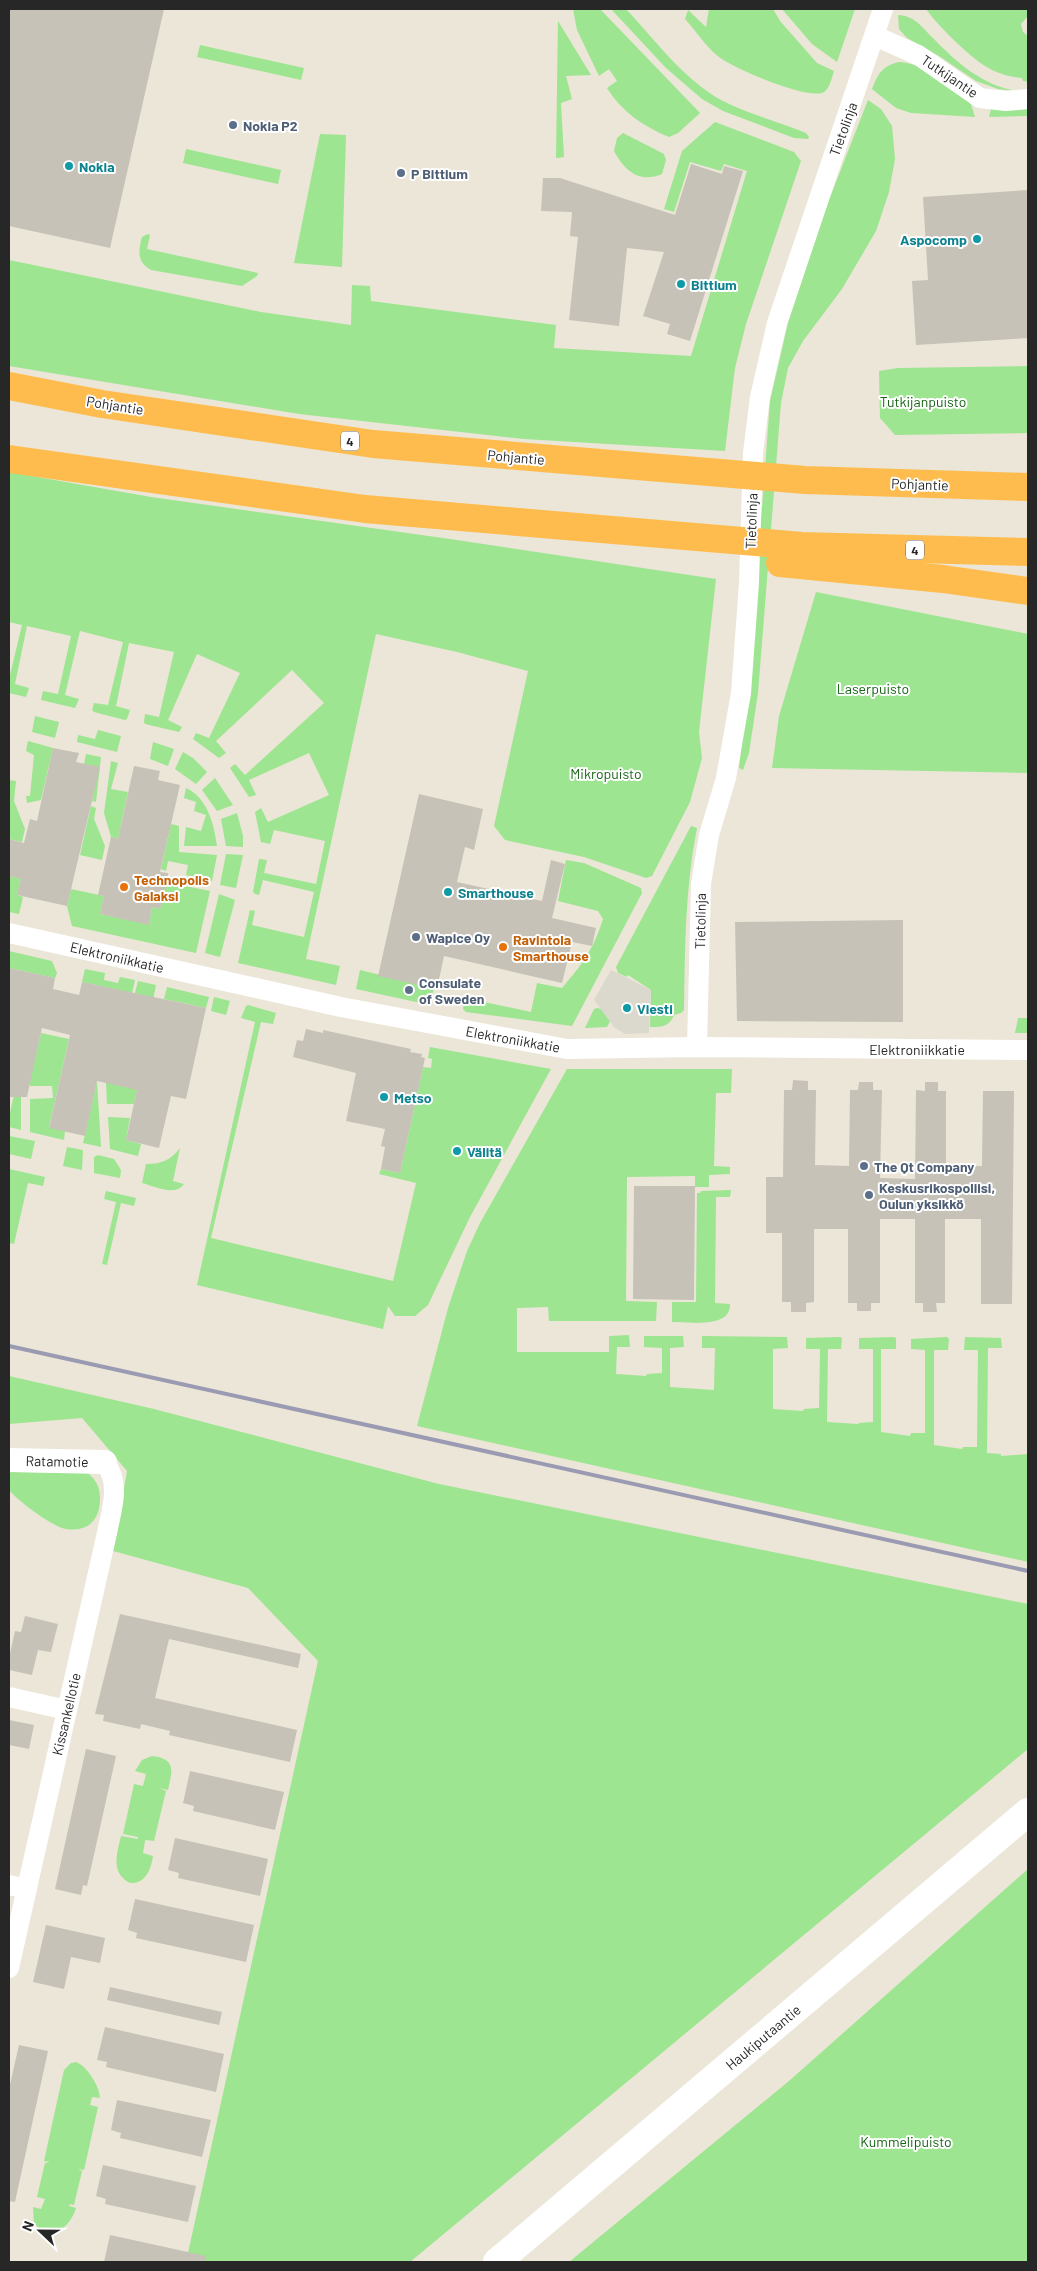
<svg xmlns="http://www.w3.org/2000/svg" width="1037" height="2271" viewBox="0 0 1037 2271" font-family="Barlow,sans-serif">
	<rect width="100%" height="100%" fill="#ebe6d7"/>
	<g fill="#9de590">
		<path d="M 573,9 L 600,9 L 700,113 L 678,133 L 669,137 C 644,127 621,111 607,88 L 617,81 L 609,69 L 599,76 L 577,30 Z"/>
		<path d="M 611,9 L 626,9 C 654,39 686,82 723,101 C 749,114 779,122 806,133 L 809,137 L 808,139 L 794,138 L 723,111 L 702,99 L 666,68 Z"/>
		<path d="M 709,9 L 773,9 L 780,21 L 817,63 L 834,71 C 832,77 830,88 824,92 C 809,101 733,68 719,57 C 706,47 696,31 685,19 L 688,10 L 706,27 Z"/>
		<polygon points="782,9 855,9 837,62 812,44"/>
		<path d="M 926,9 L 1028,9 L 1028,16 L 1021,24 L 1023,32 L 1028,36 L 1028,82 L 1023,81 L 1022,78 C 1012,77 1002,75 992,70 C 972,60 939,27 926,9 Z"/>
		<path d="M 898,15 C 915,16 922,27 933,38 C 956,62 983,86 1017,91 L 998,89 L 976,81 L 939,56 L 907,38 L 899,29 Z"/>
		<polygon points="558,21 591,75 566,76 572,99 561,103 564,157 556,158"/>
		<polygon points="200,45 304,68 301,80 197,57"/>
		<path d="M 899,62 C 925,63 950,87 970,101 L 975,117 L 911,113 L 896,108 L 872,89 C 878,74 882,66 899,62 Z"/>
		<polygon points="868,100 881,109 892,126 895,159 889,192 876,231 842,289 803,341 788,368 781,403 758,693 749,753 743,770 739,768 748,694 770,401 788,323 827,205"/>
		<polygon points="992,105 1028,106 1028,116 989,117"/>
		<polygon points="715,122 794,152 801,161 746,324 735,368 725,451 524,439 299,414 9,366 9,260 261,312 351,325 352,285 370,286 371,301 556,325 554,348 691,356 747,171 724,164 721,171 690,162 674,212 664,209 682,151"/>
		<path d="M 623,133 L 664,154 L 666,160 L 662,174 C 639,184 624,170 614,151 L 617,138 Z"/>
		<polygon points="320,134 346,135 342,267 294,263"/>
		<polygon points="186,149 281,170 278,184 183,163"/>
		<path d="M 148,234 L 150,235 L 147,249 L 258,273 L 257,276 L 242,286 L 151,270 C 137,262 138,251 142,237 Z"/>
		<polygon points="1028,366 1028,433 895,435 880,418 879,371 898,368"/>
		<polygon points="9,472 151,497 450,539 716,579 699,732 702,758 690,802 652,876 646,878 584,857 505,840 494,826 528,671 457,652 376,634 306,959 340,966 336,985 238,963 250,910 255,911 252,925 304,937 314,892 263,880 259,895 255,894 253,892 259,859 267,860 264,873 316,884 325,841 274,830 270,844 261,842 255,812 261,808 268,822 329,795 309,753 249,780 256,795 249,797 230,768 235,764 245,775 324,703 292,670 216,741 226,753 219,758 193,739 196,733 209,738 240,673 197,654 168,720 182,727 179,732 145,724 144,722 145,714 159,717 174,652 129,643 116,706 130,710 127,719 125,720 94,712 92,710 94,703 108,705 123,642 80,631 65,695 79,699 75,708 41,700 43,691 58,694 71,636 27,626 15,684 29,688 26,697 9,693 9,679 22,625 9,622"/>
		<polygon points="816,592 1028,634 1028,773 772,768 779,716"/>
		<polygon points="35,716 59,722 55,738 32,732"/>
		<polygon points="98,730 121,736 117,752 77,742 78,735 95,739"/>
		<polygon points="28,741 53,748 41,800 27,803 26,796 30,796 34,755 26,751"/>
		<polygon points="153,742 174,749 168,766 150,759"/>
		<polygon points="183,752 193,758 207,772 196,784 175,769"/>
		<polygon points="86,754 101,757 96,802 92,801 99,767 84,764"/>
		<polygon points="111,761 118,763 111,789 128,792 118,839 111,837 104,813"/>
		<polygon points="215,778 233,805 217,811 202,790"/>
		<polygon points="9,780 16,781 14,801 25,829 22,842 9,839"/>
		<path d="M 186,788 C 208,798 214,825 217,846 L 184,846 L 186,827 L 201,831 L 206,815 L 194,811 L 196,802 L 184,798 Z"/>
		<polygon points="91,806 96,808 94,819 105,846 102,860 80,855"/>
		<polygon points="237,813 243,836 243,847 226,846 221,819"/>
		<polygon points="171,824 179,826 179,852 217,855 212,881 186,875 188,865 168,861 166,871 161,869"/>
		<path d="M 691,826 L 697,828 C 685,888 685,948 684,1010 L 681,1013 L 674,1015 C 669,1027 662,1027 650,1027 L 651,990 L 628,975 L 627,977 L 618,973 L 616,967 Z"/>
		<polygon points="226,854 243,855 236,888 220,885"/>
		<path d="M 566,860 L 584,863 L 641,888 L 642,893 L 572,1026 L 466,1012 L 463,1009 L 465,998 L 531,1012 L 537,983 L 562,988 C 582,965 594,948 603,919 L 598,911 L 558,901 Z"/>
		<polygon points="9,876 21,879 17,895 23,897 19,914 9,912"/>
		<polygon points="166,882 210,891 196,953 72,926 67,906 71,889 104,896 100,914 149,924 152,907 160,909"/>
		<polygon points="219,894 235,900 220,957 205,953"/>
		<polygon points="9,951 52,961 57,973 55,978 9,968"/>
		<polygon points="85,969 105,973 104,980 118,983 120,977 135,980 132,993 82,982"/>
		<polygon points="360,970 434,988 430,1005 356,989"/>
		<polygon points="138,981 156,985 151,1010 132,1005"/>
		<polygon points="167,987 209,997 206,1008 164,999"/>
		<polygon points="214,997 230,1001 226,1015 211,1011"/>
		<polygon points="248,1005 276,1013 273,1024 261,1022 211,1238 393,1281 416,1183 379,1174 381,1169 400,1173 423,1067 431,1068 432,1059 428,1058 430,1047 551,1069 470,1217 428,1305 415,1316 395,1316 388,1306 383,1329 197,1285 255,1022 241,1018 246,1006"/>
		<polygon points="597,1008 601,1009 610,1021 607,1027 585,1028 594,1009"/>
		<polygon points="1018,1018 1028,1018 1028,1033 1015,1033"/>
		<polygon points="41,1033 69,1039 49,1127 65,1131 64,1140 30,1132 30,1099 53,1098 52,1086 30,1086 29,1066 33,1067"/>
		<polygon points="145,1055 134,1104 107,1104 106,1083"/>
		<polygon points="21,1064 21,1130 9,1127 9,1117"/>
		<polygon points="567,1069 732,1069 731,1093 716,1093 714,1166 730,1167 730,1174 709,1175 709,1187 695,1187 695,1176 627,1177 626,1301 657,1302 656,1321 549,1321 548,1307 517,1308 517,1352 609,1352 609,1336 629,1335 630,1347 617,1347 616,1374 646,1376 647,1374 662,1373 662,1348 644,1347 644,1336 683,1336 684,1347 670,1348 670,1387 714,1390 715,1348 702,1348 702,1336 787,1337 788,1348 773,1349 773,1409 803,1411 804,1409 819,1408 820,1349 806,1349 806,1338 840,1337 842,1338 841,1349 828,1349 827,1422 858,1424 859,1423 873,1422 873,1349 859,1349 859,1338 894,1337 896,1338 896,1349 881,1349 881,1432 910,1436 911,1433 925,1433 925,1350 911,1349 911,1339 947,1337 949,1339 948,1350 934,1350 934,1445 962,1449 963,1447 977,1447 978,1350 964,1350 965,1337 1001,1338 1002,1348 988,1348 987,1453 1001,1454 1001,1456 1028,1454 1028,1562 417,1426 448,1308 467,1251 480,1223"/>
		<polygon points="97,1081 101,1147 83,1143"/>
		<polygon points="108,1117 130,1118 126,1140 141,1144 138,1156 110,1149"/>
		<polygon points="9,1136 35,1141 31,1159 9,1154"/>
		<polygon points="67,1147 83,1150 82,1170 63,1166"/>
		<path d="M 180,1148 L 173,1181 L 184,1184 C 175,1197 154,1186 142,1183 L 146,1164 C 162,1164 171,1160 180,1148 Z"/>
		<polygon points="98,1155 114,1159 121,1170 120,1178 94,1173 94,1157"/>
		<polygon points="9,1169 45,1177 43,1186 28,1183 14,1244 9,1243"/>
		<path d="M 731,1190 L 730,1197 L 716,1197 L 715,1303 L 730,1304 C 731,1329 689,1322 672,1322 L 672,1302 L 696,1302 L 697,1193 L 700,1193 L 701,1191 Z"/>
		<polygon points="106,1191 136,1198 134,1206 121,1203 107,1265 102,1264 116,1202 104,1199"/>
		<polygon points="9,1376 154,1409 439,1484 1028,1604 1028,1749 410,2262 186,2262 318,1661 248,1588 113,1551 127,1471 82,1418 9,1424"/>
		<path d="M 11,1472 L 88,1473 C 96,1480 100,1487 100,1499 C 100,1522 85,1534 62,1528 C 48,1523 18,1501 9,1490 L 9,1474 Z"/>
		<path d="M 152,1756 C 177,1759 172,1771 168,1790 L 159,1788 L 166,1791 L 154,1841 L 146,1840 L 145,1841 L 143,1853 L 153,1856 C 151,1869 146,1884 130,1883 C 110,1873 117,1853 121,1836 L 138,1839 L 138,1837 L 123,1834 L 134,1784 L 143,1786 L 146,1774 L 135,1771 L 142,1760 Z"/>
		<polygon points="1028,1869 1028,2262 569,2262 789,2081"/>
		<path d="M 76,2062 C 87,2066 100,2087 100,2098 L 92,2097 L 90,2105 L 98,2107 L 84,2170 L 78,2169 L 82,2171 L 74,2205 L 70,2204 L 69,2206 L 76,2208 C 70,2228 50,2243 34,2223 L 33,2207 L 41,2209 L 45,2199 L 37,2197 L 45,2163 L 50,2162 L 44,2161 L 64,2070 L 71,2063 Z"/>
	</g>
	<polygon fill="#dbd8ce" points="611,970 651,990 649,1033 625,1034 614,1027 594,1000"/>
	<g fill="#c6c2b7">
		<polygon points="9,9 164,9 110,248 9,226"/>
		<polygon points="691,164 722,174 724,166 743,171 690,341 667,334 670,324 643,316 664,252 627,248 619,326 569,320 578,237 570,236 572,212 541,211 543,178 560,178 675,215"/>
		<polygon points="1028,190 1028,338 916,345 912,281 928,280 923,197"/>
		<polygon points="53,748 79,753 76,762 100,767 67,906 17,895 21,879 9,876 9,839 24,843 30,819 37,821"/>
		<polygon points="134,766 160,771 158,780 180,785 160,872 168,873 168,875 160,909 152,907 149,925 100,914 104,896 98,895 111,837 118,839"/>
		<polygon points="419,794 483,809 474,850 465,847 457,882 542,901 551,860 565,864 552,918 596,928 592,946 572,942 562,983 444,956 437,989 378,976"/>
		<polygon points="903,920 903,1022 737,1021 735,922"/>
		<polygon points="9,968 55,978 53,989 79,995 82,982 206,1008 186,1099 171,1096 159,1148 126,1140 137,1090 97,1081 85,1136 49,1128 70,1035 42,1028 27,1097 9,1097"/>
		<polygon points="306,1029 323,1033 323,1030 411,1049 410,1052 422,1054 421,1057 425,1058 400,1173 381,1169 385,1147 381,1146 385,1129 346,1121 356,1073 293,1057 297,1040 303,1041"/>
		<polygon points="793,1080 808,1081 808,1090 816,1090 815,1165 849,1166 850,1090 858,1090 859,1082 873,1082 873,1090 882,1090 880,1178 915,1179 916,1090 925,1091 925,1082 938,1082 938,1091 946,1091 946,1166 982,1166 983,1091 1014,1091 1012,1304 981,1304 981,1219 945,1219 945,1303 936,1303 937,1312 923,1312 923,1303 915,1303 915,1219 880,1219 880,1303 871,1303 871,1311 857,1311 857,1303 848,1303 848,1229 814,1229 814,1302 806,1303 806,1312 791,1312 791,1302 782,1302 782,1233 766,1233 766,1177 783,1177 784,1090 792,1090"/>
		<polygon points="634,1186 695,1186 694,1300 633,1299"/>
		<polygon points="120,1614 301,1654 298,1668 169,1639 155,1698 297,1730 290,1762 169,1735 170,1731 141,1724 140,1729 103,1721 104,1715 95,1714"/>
		<polygon points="25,1616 58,1624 51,1652 38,1650 32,1675 9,1670 9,1658 15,1631 21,1632"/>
		<polygon points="9,1720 34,1725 29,1749 9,1745"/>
		<polygon points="86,1749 116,1756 87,1886 83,1885 81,1895 55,1889"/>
		<polygon points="190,1771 284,1792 275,1830 193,1811 194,1806 183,1803"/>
		<polygon points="175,1838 268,1859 260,1896 178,1878 179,1873 168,1870"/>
		<polygon points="135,1899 254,1925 246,1962 136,1938 137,1933 128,1930"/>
		<polygon points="46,1925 105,1938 100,1963 71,1957 64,1989 33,1982"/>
		<polygon points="110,1987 222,2012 219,2025 107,2000"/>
		<polygon points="105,2027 224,2054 216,2092 106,2067 107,2062 97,2060"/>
		<polygon points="19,2045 48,2051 15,2202 9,2201 9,2089"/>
		<polygon points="117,2100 211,2120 202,2157 120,2138 121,2133 111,2130"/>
		<polygon points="103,2165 196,2186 188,2222 105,2204 106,2199 96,2196"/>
		<polygon points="110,2235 206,2256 205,2262 104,2262"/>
	</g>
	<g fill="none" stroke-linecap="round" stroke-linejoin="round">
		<g stroke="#fff" stroke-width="20">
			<polyline points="875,36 918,55 980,98 1006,101 1028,99"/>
			<polyline points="9,933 341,1007 567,1049 697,1047 1028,1050"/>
			<polyline points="697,1047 701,884 709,835 726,778 741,693 749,583 753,453 760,397 777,323 883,9"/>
			<polyline points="9,1697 67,1710"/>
			<polyline points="9,1885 27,1889"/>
			<path d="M 9,1968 L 107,1533 C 112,1507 121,1485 105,1462"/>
		</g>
		<polyline stroke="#fff" stroke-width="24" points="9,1460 105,1462"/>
		<polyline stroke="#fff" stroke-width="28" points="497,2262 1028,1812"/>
		<g stroke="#ffbc4e" stroke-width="28">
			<polyline points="9,386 102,404 373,444 805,480 1028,487"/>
			<polyline points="9,459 365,509 802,546 1028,552"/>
			<polyline points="780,563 943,579 1028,591"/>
		</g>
		<polyline stroke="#9b9ab3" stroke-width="4" points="9,1346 1028,1571"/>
	</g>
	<g fill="#5c6f8a" stroke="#fff" stroke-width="2">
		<circle cx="233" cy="125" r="5"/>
		<circle cx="401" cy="173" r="5"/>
		<circle cx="416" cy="937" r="5"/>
		<circle cx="409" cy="990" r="5"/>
		<circle cx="864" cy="1166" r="5"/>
		<circle cx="869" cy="1195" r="5"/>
	</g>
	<g fill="#0f9aa8" stroke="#fff" stroke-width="2">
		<circle cx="69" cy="166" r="5"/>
		<circle cx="977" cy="239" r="5"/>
		<circle cx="681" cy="284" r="5"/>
		<circle cx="448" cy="892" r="5"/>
		<circle cx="627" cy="1008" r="5"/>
		<circle cx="384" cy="1097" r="5"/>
		<circle cx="457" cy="1151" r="5"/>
	</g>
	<g fill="#e8710a" stroke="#fff" stroke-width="2">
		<circle cx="124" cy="887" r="5"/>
		<circle cx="503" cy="947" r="5"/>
	</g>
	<g text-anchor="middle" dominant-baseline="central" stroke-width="4" stroke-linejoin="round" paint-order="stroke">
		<g fill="#fff" stroke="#686868" stroke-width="1">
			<rect x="341" y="431.5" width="18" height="19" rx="4"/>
			<rect x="906" y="540.5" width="18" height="19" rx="4"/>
		</g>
		<g font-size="12" font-weight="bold" fill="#272727">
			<text x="350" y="441">4</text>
			<text x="915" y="550">4</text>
		</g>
		<g font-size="14" fill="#272727" stroke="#fff">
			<text transform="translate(950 76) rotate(34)">Tutkijantie</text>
			<text transform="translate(843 129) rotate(-70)">Tietolinja</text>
			<text transform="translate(115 405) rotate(9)">Pohjantie</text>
			<text transform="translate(516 457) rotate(5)">Pohjantie</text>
			<text transform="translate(920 484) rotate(2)">Pohjantie</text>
			<text transform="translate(751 521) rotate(-88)">Tietolinja</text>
			<text transform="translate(700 921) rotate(-89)">Tietolinja</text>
			<text transform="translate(117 957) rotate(13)">Elektroniikkatie</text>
			<text transform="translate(513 1039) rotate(10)">Elektroniikkatie</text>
			<text x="917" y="1049">Elektroniikkatie</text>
			<text transform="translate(57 1461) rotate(1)">Ratamotie</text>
			<text transform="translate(66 1714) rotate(-77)">Kissankellotie</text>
			<text transform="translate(763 2037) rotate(-40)">Haukiputaantie</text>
		</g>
		<g font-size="14" font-weight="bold" fill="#4e5e75" stroke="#fff" text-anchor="start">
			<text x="243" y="125">Nokia P2</text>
			<text x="411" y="173">P Bittium</text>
			<text x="426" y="937">Wapice Oy</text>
			<text x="419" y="982">Consulate<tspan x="419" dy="16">of Sweden</tspan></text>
			<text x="874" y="1166">The Qt Company</text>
			<text x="879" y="1187">Keskusrikospoliisi,<tspan x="879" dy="16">Oulun yksikkö</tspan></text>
		</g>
		<g font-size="14" font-weight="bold" fill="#0d838f" stroke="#fff" text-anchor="start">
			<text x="79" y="166">Nokia</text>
			<text x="967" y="239" text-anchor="end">Aspocomp</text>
			<text x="691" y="284">Bittium</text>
			<text x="458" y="892">Smarthouse</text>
			<text x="637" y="1008">Viesti</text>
			<text x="394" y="1097">Metso</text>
			<text x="467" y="1151">Välitä</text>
		</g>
		<g font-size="14" fill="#176516" stroke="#fff">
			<text x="923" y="401">Tutkijanpuisto</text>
			<text x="873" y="688">Laserpuisto</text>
			<text x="606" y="773">Mikropuisto</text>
			<text x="906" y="2141">Kummelipuisto</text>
		</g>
		<g font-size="14" font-weight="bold" fill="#c56008" stroke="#fff" text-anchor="start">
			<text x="134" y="879">Technopolis<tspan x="134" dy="16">Galaksi</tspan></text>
			<text x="513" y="939">Ravintola<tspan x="513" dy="16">Smarthouse</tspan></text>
		</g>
	</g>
	<rect width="1037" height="2271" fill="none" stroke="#272727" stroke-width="20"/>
	<g transform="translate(40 2231) rotate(292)" stroke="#ffffff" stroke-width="4" paint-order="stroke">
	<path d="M0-4L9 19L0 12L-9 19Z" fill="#272727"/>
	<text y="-8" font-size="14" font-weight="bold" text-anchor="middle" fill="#272727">N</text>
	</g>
</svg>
